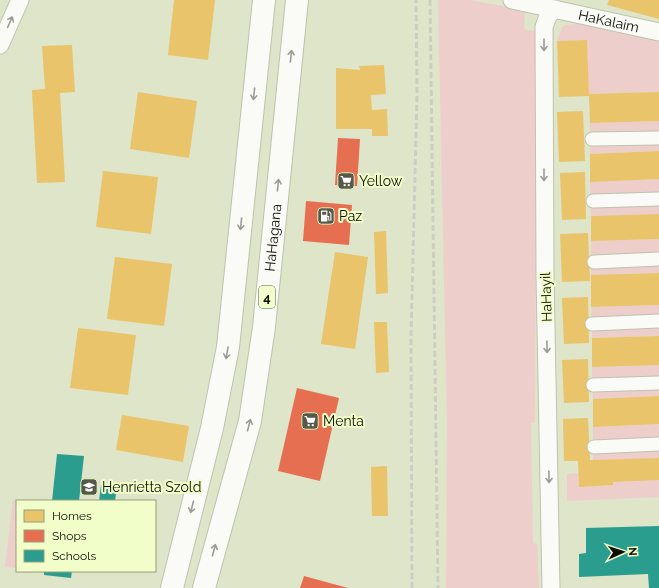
<svg xmlns="http://www.w3.org/2000/svg" width="659" height="588" viewBox="0 0 659 588" font-family="Raleway,sans-serif">
	<rect width="100%" height="100%" fill="#dee5c9"/>
	<g fill="#edcecb">
		<polygon points="438,0 469,0 525,10 524,29 537,32 535,423 531,423 533,543 537,544 539,588 446,588 447,421"/>
		<polygon points="576,24 602,26 659,39 659,92 589,94 587,40 557,41 562,28 565,25"/>
		<polygon points="659,121 659,151 590,154 590,123"/>
		<polygon points="659,179 659,214 591,216 590,182"/>
		<polygon points="659,239 659,273 591,275 591,241"/>
		<polygon points="659,305 659,336 592,338 591,307"/>
		<polygon points="659,365 659,396 593,399 592,367"/>
		<polygon points="659,424 659,458 593,460 593,427"/>
		<polygon points="578,473 579,487 613,485 613,482 659,480 659,497 567,501 567,474"/>
		<polygon points="13,500 22,501 17,501 17,568 5,567"/>
	</g>
	<g fill="#e9c46a">
		<polygon points="174,0 215,0 208,60 168,55"/>
		<polygon points="609,0 659,0 659,19 607,5"/>
		<polygon points="587,40 589,94 659,92 659,121 590,123 589,96 559,97 557,41"/>
		<polygon points="72,45 75,92 60,93 65,182 37,183 32,90 45,89 42,46"/>
		<polygon points="384,65 386,94 371,95 372,110 387,109 388,136 372,136 372,129 336,129 336,68 360,70 359,66"/>
		<polygon points="138,92 197,101 189,158 130,149"/>
		<polygon points="583,111 585,161 559,162 557,112"/>
		<polygon points="659,151 659,179 590,182 590,154"/>
		<polygon points="103,171 158,177 151,234 96,227"/>
		<polygon points="585,172 586,219 562,220 560,173"/>
		<polygon points="659,214 659,239 591,241 591,216"/>
		<polygon points="386,231 388,293 376,294 374,232"/>
		<polygon points="588,233 590,281 562,282 560,234"/>
		<polygon points="335,252 368,257 355,349 321,344"/>
		<polygon points="115,257 172,264 164,326 107,319"/>
		<polygon points="659,273 659,305 591,307 591,275"/>
		<polygon points="588,297 589,343 564,344 562,298"/>
		<polygon points="374,322 387,322 389,372 376,373"/>
		<polygon points="78,328 136,335 128,395 70,388"/>
		<polygon points="659,336 659,365 592,367 592,338"/>
		<polygon points="588,359 589,402 564,403 562,360"/>
		<polygon points="659,396 659,424 593,427 593,399"/>
		<polygon points="122,415 189,426 183,462 116,450"/>
		<polygon points="588,418 590,460 659,458 659,480 613,482 613,485 579,487 578,461 564,461 563,419"/>
		<polygon points="387,466 388,516 372,516 371,467"/>
	</g>
	<g fill="#e76f51">
		<polygon points="338,138 360,139 357,186 335,185"/>
		<polygon points="306,201 352,205 349,245 303,241"/>
		<polygon points="297,388 339,398 320,481 278,471"/>
		<polygon points="304,576 348,588 300,588"/>
	</g>
	<g fill="#2a9d8f">
		<polygon points="57,454 84,456 79,501 52,501"/>
		<polygon points="101,485 117,487 115,501 99,501"/>
		<polygon points="659,526 659,588 649,588 648,574 579,577 579,554 586,553 586,528"/>
		<polygon points="44,571 72,571 71,578 44,575"/>
	</g>
	<g fill="none" stroke-linecap="round" stroke-linejoin="round">
		<defs>
			<g id="pedestrian">
				<polyline points="592,139 659,138"/>
				<polyline points="593,201 659,199"/>
				<polyline points="594,262 659,259"/>
				<polyline points="592,324 659,321"/>
				<polyline points="593,385 659,383"/>
				<polyline points="594,447 659,444"/>
			</g>
			<g id="minor">
				<path id="s1" d="M 512,0 L 659,32"/>
				<polyline points="0,45 20,0"/>
				<polyline points="551,588 545,275 544,27 548,16 555,9"/>
			</g>
			<g id="trunk">
				<polyline points="172,588 212,428 228,347 264,0"/>
				<path id="s2" d="M 204,588 L 250,421 L 264,327 L 297,0"/>
			</g>
		</defs>
		<use href="#pedestrian" stroke="#bdc3ad" stroke-width="15"/>
		<use href="#minor" stroke="#bdc3ad" stroke-width="19"/>
		<use href="#trunk" stroke="#bdc3ad" stroke-width="24"/>
		<use href="#pedestrian" stroke="#fafbf7" stroke-width="13"/>
		<use href="#minor" stroke="#fafbf7" stroke-width="17"/>
		<use href="#trunk" stroke="#fafbf7" stroke-width="22"/>
		<g stroke="#cccec6" stroke-width="3" stroke-dasharray="6 3" stroke-linecap="butt">
			<polyline points="430,0 438,588"/>
			<polyline points="412,588 411,338 417,94 416,0"/>
		</g>
	</g>
	<defs><path id="oneway-shaft" d="M-6 0H5M1.5-3L5.5 0L1.5 3" fill="none" stroke-width="1.6" stroke-linecap="round" stroke-linejoin="round"/></defs>
	<g stroke="#9a9c95">
		<use href="#oneway-shaft" transform="translate(10 22) rotate(-66)"/>
		<use href="#oneway-shaft" transform="translate(544 45) rotate(90)"/>
		<use href="#oneway-shaft" transform="translate(291 56) rotate(-84)"/>
		<use href="#oneway-shaft" transform="translate(254 94) rotate(96)"/>
		<use href="#oneway-shaft" transform="translate(544 175) rotate(90)"/>
		<use href="#oneway-shaft" transform="translate(278 185) rotate(-84)"/>
		<use href="#oneway-shaft" transform="translate(241 224) rotate(96)"/>
		<use href="#oneway-shaft" transform="translate(547 347) rotate(89)"/>
		<use href="#oneway-shaft" transform="translate(227 353) rotate(100)"/>
		<use href="#oneway-shaft" transform="translate(249 425) rotate(-76)"/>
		<use href="#oneway-shaft" transform="translate(549 477) rotate(89)"/>
		<use href="#oneway-shaft" transform="translate(192 507) rotate(104)"/>
		<use href="#oneway-shaft" transform="translate(214 550) rotate(-75)"/>
	</g>
	<defs>
		<symbol id="supermarket-square" viewBox="-11 -11 22 22"><rect x="-9" y="-9" width="18" height="18" rx="4" fill="#555947" stroke="#f1feca"/><path d="M-6-5.5h2.5l.6 2H6L4.5 2H-2.5L-4.4-4H-6ZM-1.5 3.2a1.3 1.3 0 1 0 .1 0ZM3 3.2a1.3 1.3 0 1 0 .1 0Z" fill="#fff"/></symbol>
		<symbol id="fuel-square" viewBox="-11 -11 22 22"><rect x="-9" y="-9" width="18" height="18" rx="4" fill="#555947" stroke="#f1feca"/><path d="M-5.5-6h7V0h2V4h1.3V-2.5L3-4.5l.8-.8L6-3V5H2.5V1h-1V6h-7ZM-4.2-4.7v3.2H.2V-4.7Z" fill="#fff"/></symbol>
		<symbol id="school-square" viewBox="-11 -11 22 22"><rect x="-9" y="-9" width="18" height="18" rx="4" fill="#555947" stroke="#f1feca"/><path d="M0-5L7-2L0 1L-7-2ZM-4 1L0 2.5L4 1V4Q0 6-4 4Z" fill="#fff"/></symbol>
	</defs>
	<g fill-rule="evenodd">
		<use href="#supermarket-square" x="336" y="171" width="20" height="20"/>
		<use href="#fuel-square" x="316" y="206" width="20" height="20"/>
		<use href="#supermarket-square" x="300" y="411" width="20" height="20"/>
		<use href="#school-square" x="79" y="477" width="20" height="20"/>
	</g>
	<g text-anchor="middle" dominant-baseline="central" stroke-width="4" stroke-linejoin="round" paint-order="stroke">
		<rect fill="#f1feca" stroke="#50563d" stroke-width="1" x="259" y="286" width="16" height="22" rx="3"/>
		<g font-size="13" font-weight="bold" fill="#0b0e01">
			<text x="267" y="297">4</text>
		</g>
		<g font-size="14" fill="#0b0e01" stroke="#f1feca">
			<text stroke="none"><textPath href="#s1" startOffset="99">HaKalaim</textPath></text>
			<text stroke="none"><textPath href="#s2" startOffset="358">HaHagana</textPath></text>
			<text transform="translate(546 297) rotate(-92)">HaHayil</text>
		</g>
		<g font-size="14" fill="#0b0e01" stroke="#f1feca" text-anchor="start">
			<text x="359" y="181">Yellow</text>
			<text x="339" y="216">Paz</text>
			<text x="323" y="421">Menta</text>
			<text x="102" y="487">Henrietta Szold</text>
		</g>
	</g>
	<rect x="16" y="500" width="140" height="72" fill="#f1feca" stroke="#959e7a"/>
	<rect x="24" y="510" width="20" height="12" fill="#e9c46a" stroke="#959e7a"/>
	<text x="52" y="520" font-size="12" fill="#0b0e01">Homes</text>
	<rect x="24" y="530" width="20" height="12" fill="#e76f51" stroke="#959e7a"/>
	<text x="52" y="540" font-size="12" fill="#0b0e01">Shops</text>
	<rect x="24" y="550" width="20" height="12" fill="#2a9d8f" stroke="#959e7a"/>
	<text x="52" y="560" font-size="12" fill="#0b0e01">Schools</text>
	<g transform="translate(623 552) rotate(87)" stroke="#f1feca" stroke-width="3" paint-order="stroke">
	<path d="M0-3L7 15L0 10L-7 15Z" fill="#0b0e01"/>
	<text y="-6" font-size="11" font-weight="bold" text-anchor="middle" fill="#0b0e01">N</text>
	</g>
</svg>
